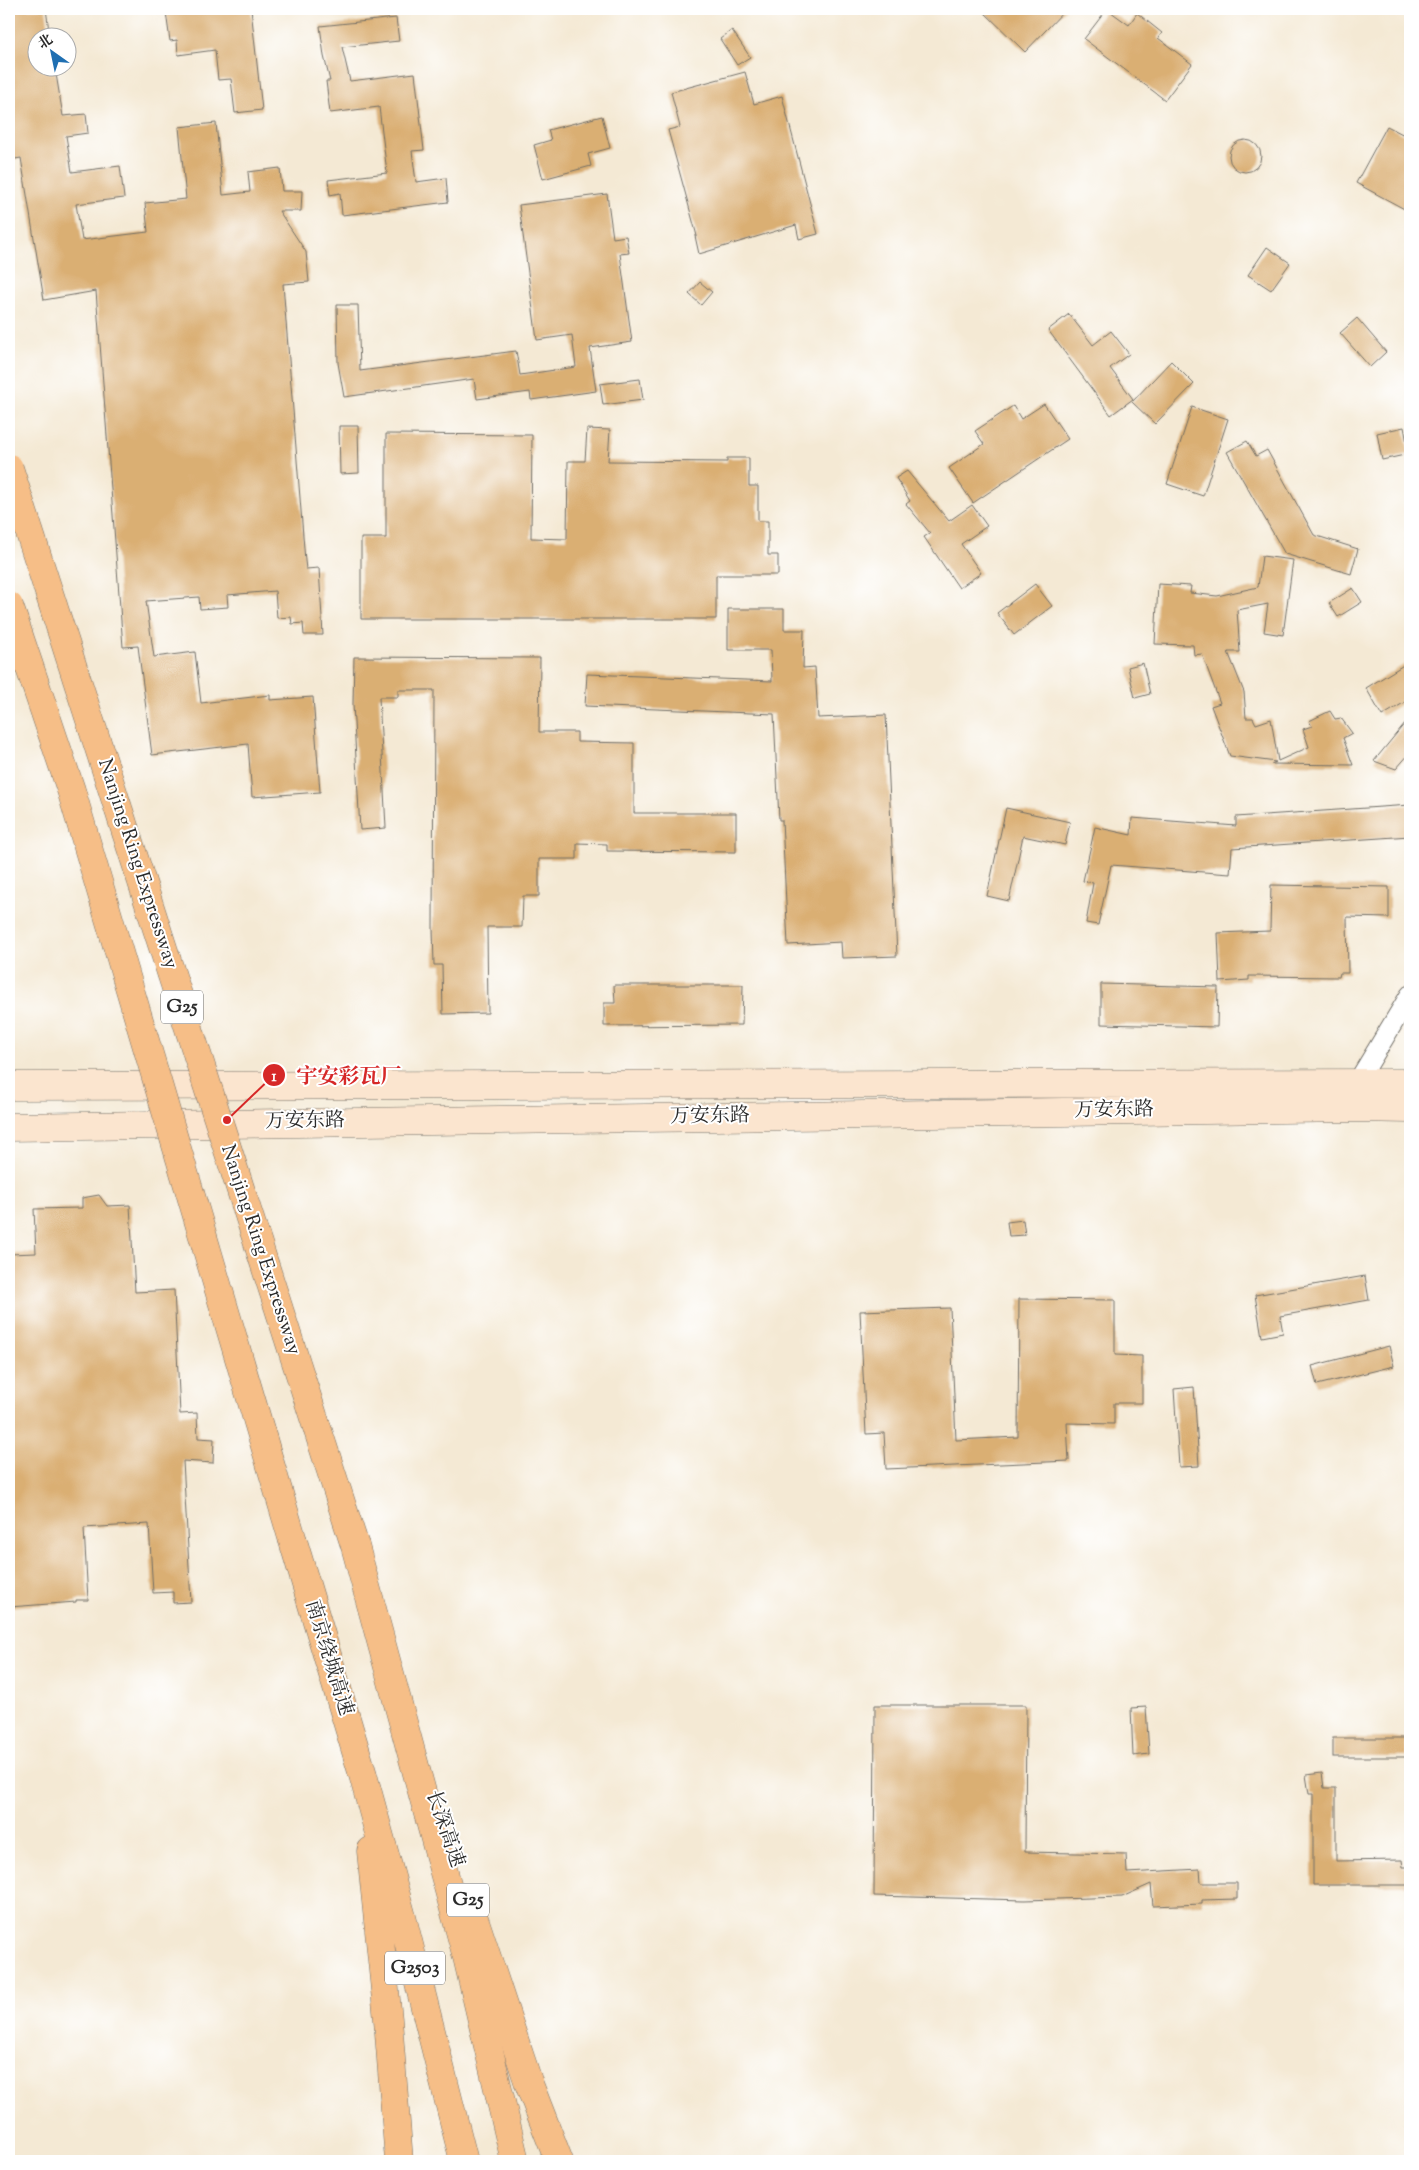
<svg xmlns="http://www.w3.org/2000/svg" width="1419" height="2170" viewBox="0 0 1419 2170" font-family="'Sorts Mill Goudy','Noto Serif SC',serif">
	<rect width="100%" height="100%" fill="#fff"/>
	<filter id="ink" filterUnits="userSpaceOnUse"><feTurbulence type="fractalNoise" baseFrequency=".02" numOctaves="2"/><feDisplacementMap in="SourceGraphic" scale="10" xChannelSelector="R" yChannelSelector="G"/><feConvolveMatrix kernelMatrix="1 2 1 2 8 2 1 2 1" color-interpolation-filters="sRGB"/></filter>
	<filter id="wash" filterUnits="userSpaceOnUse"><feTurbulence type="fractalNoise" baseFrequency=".0096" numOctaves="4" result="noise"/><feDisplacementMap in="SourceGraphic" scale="20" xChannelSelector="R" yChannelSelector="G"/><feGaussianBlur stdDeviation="1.12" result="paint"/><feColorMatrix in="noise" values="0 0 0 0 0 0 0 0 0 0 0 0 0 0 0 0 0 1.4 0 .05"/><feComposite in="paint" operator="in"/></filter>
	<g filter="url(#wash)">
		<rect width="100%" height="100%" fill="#f4e9d4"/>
		<g id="blocks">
			<g fill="#daaf73">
				<polygon points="9,9 46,9 50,38 38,38 38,68 55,68 63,116 86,114 88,133 66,136 72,172 120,166 124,198 76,204 82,240 148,232 145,203 186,199 179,127 216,123 223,195 250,192 248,172 280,168 282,191 302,191 301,211 279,211 306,252 309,282 283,284 305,561 306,569 319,568 323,635 304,635 303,623 292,624 291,617 277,618 275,591 227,595 228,607 200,609 199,597 146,601 154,657 195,652 201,703 270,695 270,700 313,697 320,792 252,797 248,744 152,755 138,646 123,647 96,291 44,300 21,158 9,160"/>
				<polygon points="197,9 251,9 262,110 235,113 231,79 218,80 215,50 178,55 177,40 170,41 166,12"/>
				<polygon points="981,9 1066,9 1025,52"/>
				<polygon points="1107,9 1129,25 1137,13 1162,33 1158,38 1192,64 1165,100 1084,39"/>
				<polygon points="396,18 399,41 342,47 350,81 415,73 424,150 412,151 416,182 446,178 448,202 342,215 340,193 330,195 328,180 387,173 379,107 330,113 326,81 330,81 324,56 320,26"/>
				<polygon points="732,30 750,57 737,65 720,39"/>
				<polygon points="745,72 754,104 782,96 818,234 799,239 796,225 699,254 695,236 697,236 668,130 680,127 671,92"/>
				<polygon points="602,116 610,148 588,154 591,166 543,179 534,145 551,140 548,130"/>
				<polygon points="1387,126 1410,138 1410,212 1356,183"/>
				<circle cx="1245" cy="156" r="16"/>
				<polygon points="607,194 613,238 626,236 629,253 620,254 632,342 590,348 596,391 531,400 530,392 477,399 474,379 344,397 338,363 337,305 358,305 360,371 516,351 520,375 576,367 572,335 537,340 519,205"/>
				<polygon points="1267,247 1290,263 1271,290 1248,275"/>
				<polygon points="700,282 712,292 701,305 689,294"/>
				<polygon points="1069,314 1093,345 1111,331 1129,354 1110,368 1133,399 1111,415 1048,330"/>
				<polygon points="1357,318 1386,352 1370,367 1340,333"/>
				<polygon points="1171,361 1194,384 1155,424 1132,402"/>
				<polygon points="640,379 643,400 603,405 600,384"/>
				<polygon points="1044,404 1068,439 973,503 949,468 984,444 975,431 1013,406 1021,419"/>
				<polygon points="1192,407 1228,419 1203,496 1167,484"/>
				<polygon points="339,426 358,426 359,473 340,474"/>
				<polygon points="1404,427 1409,454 1382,460 1377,433"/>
				<polygon points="587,429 610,430 608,461 727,462 727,458 749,458 749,486 758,486 758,521 768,521 768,555 778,555 778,575 716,575 716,619 361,619 361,538 386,538 386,434 532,435 531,538 567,539 568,461 585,461"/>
				<polygon points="1247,441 1256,456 1267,450 1314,535 1358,549 1351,574 1285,554 1227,452"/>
				<polygon points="907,471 949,521 972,505 987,526 961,544 981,573 959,588 924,537 930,533 906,504 910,501 896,478"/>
				<polygon points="1262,556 1293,560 1283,635 1264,632 1268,604 1237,610 1240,652 1228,652 1244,692 1246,718 1253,718 1256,724 1271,719 1278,761 1309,747 1303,729 1312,726 1309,721 1330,711 1335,719 1341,718 1352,733 1343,738 1353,765 1271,764 1276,762 1230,756 1211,706 1220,703 1202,654 1194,655 1193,645 1155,644 1158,584 1191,586 1190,593 1217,596 1258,587"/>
				<polygon points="1035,584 1052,606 1014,635 997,613"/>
				<polygon points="1353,588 1362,602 1338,617 1329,603"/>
				<polygon points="728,609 784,609 784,630 804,630 803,668 815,667 818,718 886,715 897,956 842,958 841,942 788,945 782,820 779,820 774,714 585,706 587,674 772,681 771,650 728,650"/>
				<polygon points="354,657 540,658 539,732 577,732 577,742 634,743 634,813 736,813 736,852 607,851 607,844 577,843 577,859 539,859 539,896 523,896 522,927 487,927 488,1013 443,1014 442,965 434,965 433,928 434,690 398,690 398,697 379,697 386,828 360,830 353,704"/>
				<polygon points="1410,661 1410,699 1382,716 1366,688"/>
				<polygon points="1143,663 1150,694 1135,698 1128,667"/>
				<polygon points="1410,717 1410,753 1396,769 1374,761"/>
				<polygon points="1410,805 1410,836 1232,848 1230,874 1111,865 1098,925 1086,923 1093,883 1083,881 1095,827 1131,835 1132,818 1236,826 1236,817"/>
				<polygon points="1006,808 1070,822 1065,845 1023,836 1009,901 987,896"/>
				<polygon points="1271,885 1389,887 1389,918 1347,917 1348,973 1340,973 1339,977 1249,976 1249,980 1220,982 1218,933 1270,931"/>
				<polygon points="1101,984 1218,987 1217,1027 1101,1024"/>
				<polygon points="614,985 743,985 742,1025 604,1026 604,1003 615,1003"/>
				<polygon points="99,1195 107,1206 130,1205 135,1292 174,1290 180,1414 197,1413 198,1438 214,1439 213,1463 183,1461 191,1602 173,1603 173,1592 153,1593 149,1524 84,1528 88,1600 76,1600 76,1602 9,1607 9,1254 36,1253 34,1209 82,1208 82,1198"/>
				<polygon points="1023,1220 1025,1235 1009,1236 1007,1222"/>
				<polygon points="1365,1276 1369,1300 1280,1316 1283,1333 1262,1337 1255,1295"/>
				<polygon points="1019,1299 1115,1300 1115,1355 1142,1356 1142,1403 1114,1403 1114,1424 1067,1423 1069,1461 886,1469 884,1433 866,1434 860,1311 950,1308 956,1440 1018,1437"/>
				<polygon points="1389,1346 1394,1366 1317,1385 1312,1366"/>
				<polygon points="1194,1387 1199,1466 1179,1467 1174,1389"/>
				<polygon points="875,1705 1026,1705 1025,1852 1126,1854 1127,1873 1200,1869 1201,1883 1237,1883 1237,1899 1202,1900 1202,1904 1153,1906 1151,1884 1122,1897 1025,1900 874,1896"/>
				<polygon points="1146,1707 1149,1754 1133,1756 1131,1708"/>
				<rect x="1333" y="1738" width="73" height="19"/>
				<polygon points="1322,1773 1324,1788 1336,1788 1336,1861 1402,1860 1403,1867 1409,1867 1409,1885 1313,1885 1313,1794 1309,1794 1306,1775"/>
			</g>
		</g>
	</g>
	<g filter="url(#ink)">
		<use href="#blocks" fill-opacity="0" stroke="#716e66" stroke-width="1"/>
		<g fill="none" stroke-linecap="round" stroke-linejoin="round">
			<defs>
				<polyline id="minor" points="1356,1091 1357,1083 1410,995"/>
				<g id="secondary">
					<polyline points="9,1086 1410,1083"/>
					<polyline points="9,1127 1354,1108 1410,1109"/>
				</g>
				<g id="motorway">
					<polyline points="293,1541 363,1775 402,1917 464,2161"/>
					<polyline points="355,1546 467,1957 515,2161"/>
					<polyline points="371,1851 388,2020 399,2161"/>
					<polyline points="475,1921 529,2084 559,2161"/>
				</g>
			</defs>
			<use href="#minor" stroke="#716e66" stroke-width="21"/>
			<use href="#secondary" stroke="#716e66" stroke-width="29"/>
			<use href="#motorway" stroke="#716e66" stroke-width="29"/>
			<use href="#minor" stroke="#fff" stroke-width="19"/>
			<use href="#secondary" stroke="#fbe5cf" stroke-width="28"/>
			<use href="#motorway" stroke="#f6be87" stroke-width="28"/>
			<defs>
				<g id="motorway-bridge">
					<polyline points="9,468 355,1546"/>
					<polyline points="9,606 71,790 293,1541"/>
				</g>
			</defs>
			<use href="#motorway-bridge" stroke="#716e66" stroke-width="29" stroke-linecap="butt"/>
			<use href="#motorway-bridge" stroke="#f6be87" stroke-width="28"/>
		</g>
	</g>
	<g text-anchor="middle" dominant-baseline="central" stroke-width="4" stroke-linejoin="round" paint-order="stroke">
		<g fill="#fff" stroke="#6b6b6b" stroke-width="1">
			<rect x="161" y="990.5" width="42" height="33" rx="4"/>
			<rect x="447" y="1883.5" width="42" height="33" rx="4"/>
			<rect x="385" y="1951.5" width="60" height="33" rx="4"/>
		</g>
		<g font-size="19" font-weight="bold" fill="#2b2b2b">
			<text x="182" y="1007">G25</text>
			<text x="468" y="1900">G25</text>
			<text x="415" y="1968">G2503</text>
		</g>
		<g font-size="20" fill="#2b2b2b" stroke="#fff">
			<text transform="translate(137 864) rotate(72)">Nanjing Ring Expressway</text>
			<text transform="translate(1114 1111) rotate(-1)">万安东路</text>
			<text transform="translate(710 1117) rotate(-1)">万安东路</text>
			<text transform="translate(305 1122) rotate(-1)">万安东路</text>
			<text transform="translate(260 1250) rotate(72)">Nanjing Ring Expressway</text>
			<text transform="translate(328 1658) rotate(73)">南京绕城高速</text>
			<text transform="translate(444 1829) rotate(71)">长深高速</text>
		</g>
	</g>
	<path fill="none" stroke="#d62828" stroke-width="2" d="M227 1120L274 1075"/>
	<g fill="#d62828" stroke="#fff" stroke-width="2">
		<circle cx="227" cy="1120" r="5"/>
		<circle cx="274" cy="1075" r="12"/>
	</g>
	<g font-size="15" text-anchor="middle" font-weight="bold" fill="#fff">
		<text x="274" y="1081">1</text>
	</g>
	<g font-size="21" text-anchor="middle" font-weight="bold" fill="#d62828" stroke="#fff" stroke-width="4" stroke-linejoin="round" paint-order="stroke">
		<text x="349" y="1083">宇安彩瓦厂</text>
	</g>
	<rect width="1419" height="2170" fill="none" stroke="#fff" stroke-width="30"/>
	<g transform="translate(52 52) rotate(327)"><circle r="24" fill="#ffffff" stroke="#aaaaaa"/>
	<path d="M0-4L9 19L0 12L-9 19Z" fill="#1f6fb2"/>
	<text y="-8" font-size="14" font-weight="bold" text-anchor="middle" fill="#2b2b2b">北</text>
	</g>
</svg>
